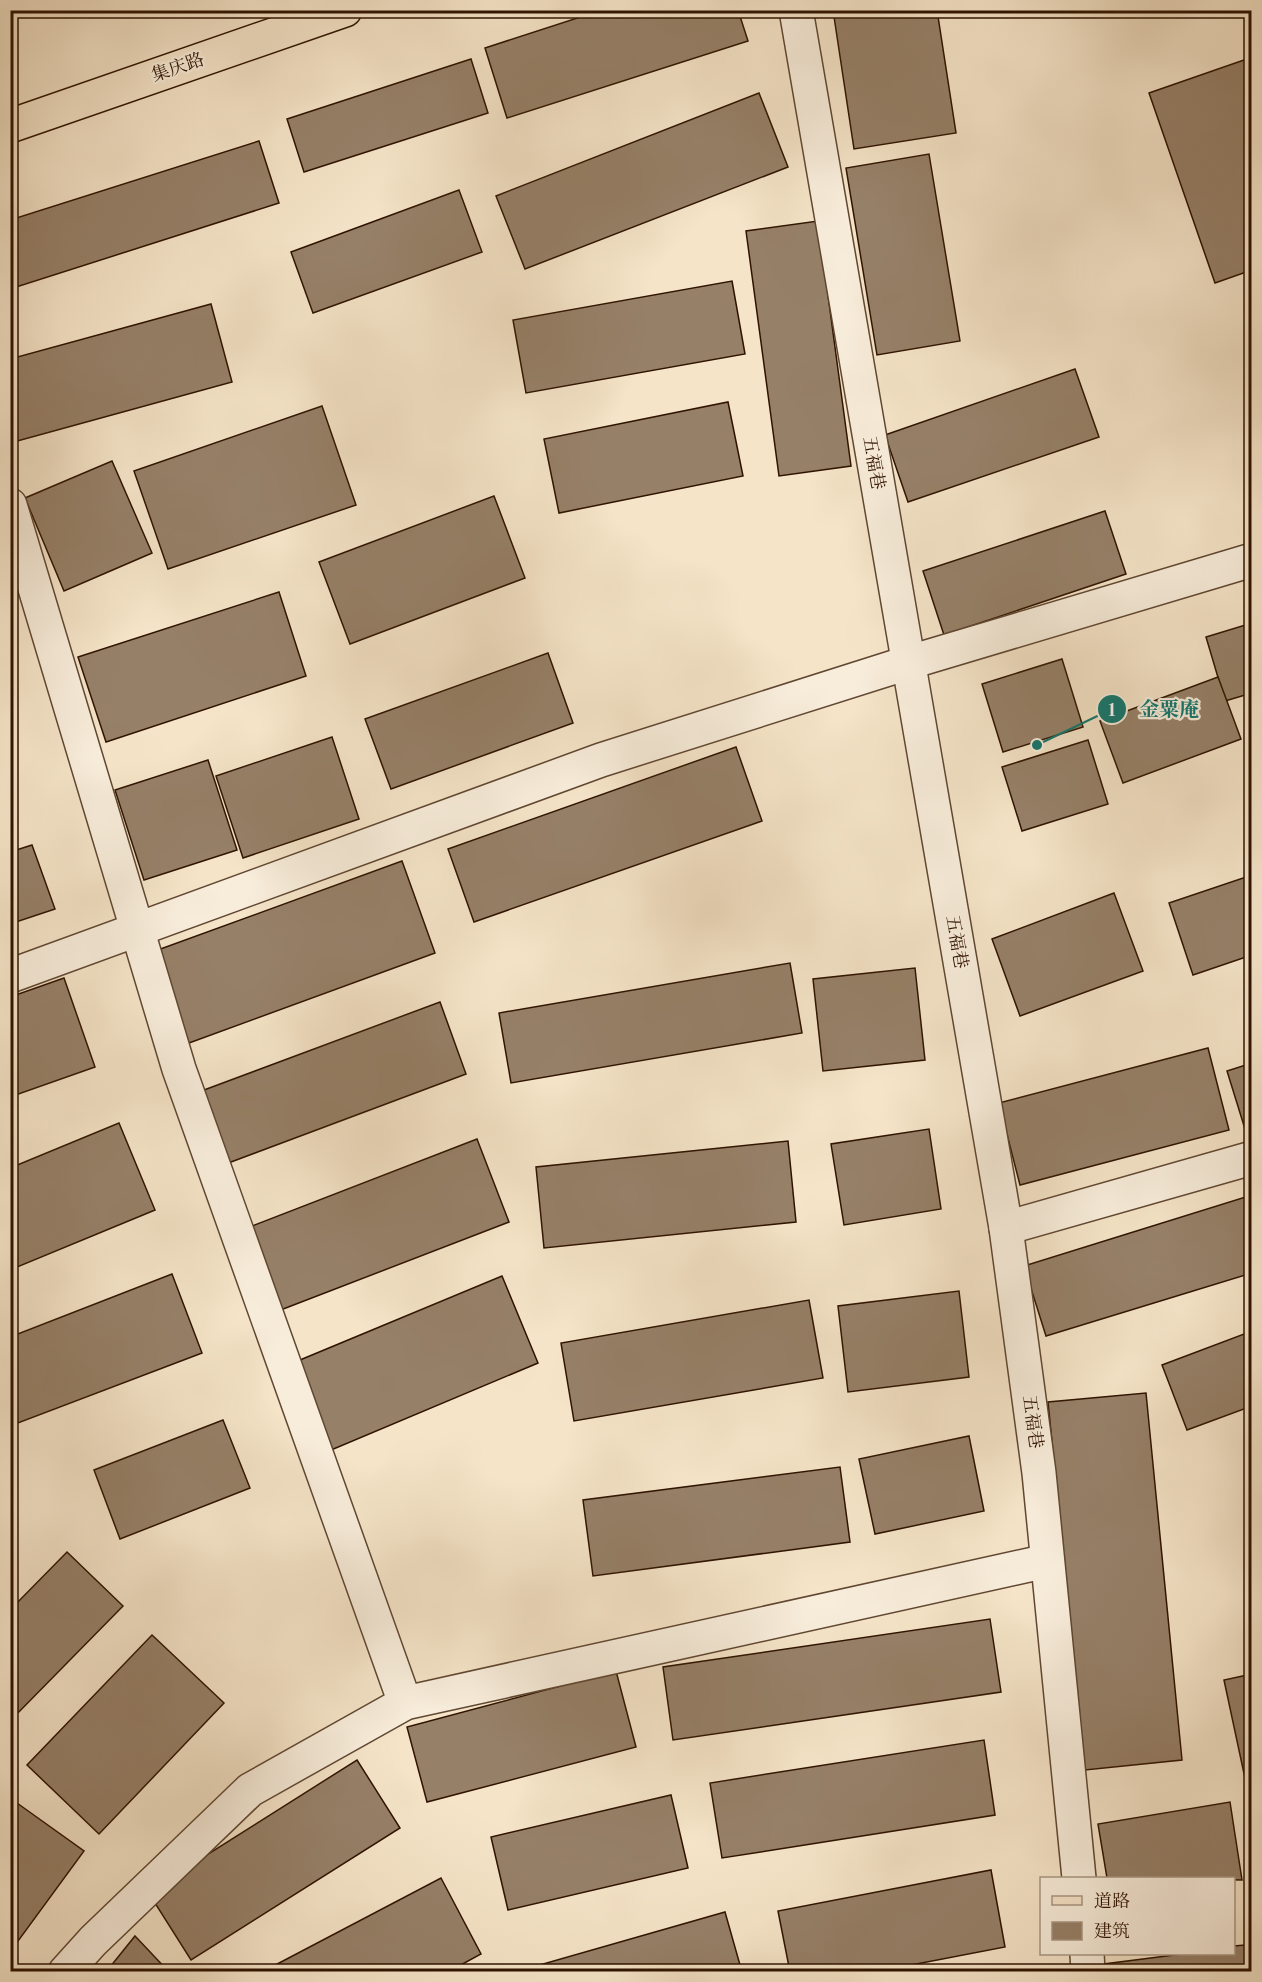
<svg xmlns="http://www.w3.org/2000/svg" width="1262" height="1982" viewBox="0 0 1262 1982" font-family="'Old Standard TT','Noto Serif SC',serif">
	<rect width="100%" height="100%" fill="#f5e4c8"/>
	<filter id="stains"><feTurbulence type="fractalNoise" baseFrequency=".00333" numOctaves="4"/><feColorMatrix values="0 0 0 0 .2 0 0 0 0 .09 0 0 0 0 .02 0 0 0 .5 -.17"/></filter>
	<radialGradient id="worn" r=".72"><stop offset=".6" stop-color="#630" stop-opacity="0"/><stop offset="1" stop-color="#630" stop-opacity=".3"/></radialGradient>
	<g fill="#968068" stroke="#2f1300" stroke-width="1.5">
		<polygon points="602,10 738,10 748,41 507,118 485,48"/>
		<polygon points="833,10 937,10 956,133 854,149"/>
		<polygon points="471,59 488,113 304,172 287,119"/>
		<polygon points="1244,60 1252,83 1252,270 1215,283 1149,93"/>
		<polygon points="759,93 788,167 525,269 496,196"/>
		<polygon points="259,141 279,203 10,289 10,220"/>
		<polygon points="929,154 960,341 877,355 846,168"/>
		<polygon points="459,190 482,252 313,313 291,252"/>
		<polygon points="818,221 851,466 779,476 746,231"/>
		<polygon points="732,281 745,354 526,393 513,320"/>
		<polygon points="211,304 232,382 10,443 10,359"/>
		<polygon points="1075,369 1099,437 908,502 885,435"/>
		<polygon points="728,402 743,476 559,513 544,439"/>
		<polygon points="322,406 356,505 168,569 134,471"/>
		<polygon points="112,461 152,553 64,591 25,498"/>
		<polygon points="494,496 525,578 350,644 319,562"/>
		<polygon points="1105,511 1126,574 944,635 923,571"/>
		<polygon points="279,592 306,676 106,742 78,657"/>
		<polygon points="1252,623 1252,693 1225,701 1206,637"/>
		<polygon points="548,653 573,723 391,789 365,719"/>
		<polygon points="1062,659 1083,727 1003,752 982,684"/>
		<polygon points="1218,677 1241,739 1123,783 1100,721"/>
		<polygon points="332,737 359,819 243,858 216,776"/>
		<polygon points="1088,740 1108,804 1022,831 1002,767"/>
		<polygon points="736,747 762,821 474,922 448,849"/>
		<polygon points="208,760 237,850 144,880 115,790"/>
		<polygon points="32,845 55,909 10,924 10,852"/>
		<polygon points="402,861 435,953 189,1043 155,951"/>
		<polygon points="1252,875 1252,955 1193,975 1169,903"/>
		<polygon points="1114,893 1143,971 1020,1016 992,939"/>
		<polygon points="790,963 802,1033 511,1083 499,1013"/>
		<polygon points="915,968 925,1060 823,1071 813,979"/>
		<polygon points="64,978 95,1067 10,1097 10,997"/>
		<polygon points="440,1002 466,1074 223,1165 196,1093"/>
		<polygon points="1208,1048 1229,1130 1020,1185 999,1103"/>
		<polygon points="1252,1063 1252,1127 1245,1129 1227,1071"/>
		<polygon points="119,1123 155,1210 10,1270 10,1168"/>
		<polygon points="929,1129 941,1209 844,1225 831,1144"/>
		<polygon points="477,1139 509,1222 278,1311 247,1228"/>
		<polygon points="788,1141 796,1222 544,1248 536,1167"/>
		<polygon points="1252,1195 1252,1273 1046,1336 1024,1266"/>
		<polygon points="172,1274 202,1353 10,1426 10,1337"/>
		<polygon points="502,1276 538,1363 324,1453 288,1365"/>
		<polygon points="959,1291 969,1377 848,1392 838,1306"/>
		<polygon points="809,1300 823,1378 574,1421 561,1343"/>
		<polygon points="1252,1331 1252,1406 1187,1430 1162,1365"/>
		<polygon points="1146,1393 1182,1760 1085,1770 1048,1402"/>
		<polygon points="223,1420 250,1488 120,1539 94,1470"/>
		<polygon points="969,1436 984,1511 875,1534 859,1459"/>
		<polygon points="840,1467 850,1542 593,1576 583,1500"/>
		<polygon points="67,1552 123,1606 10,1721 10,1610"/>
		<polygon points="990,1619 1001,1692 673,1740 663,1667"/>
		<polygon points="152,1635 224,1703 99,1834 27,1765"/>
		<polygon points="616,1671 636,1747 427,1802 407,1727"/>
		<polygon points="1252,1674 1252,1782 1246,1783 1224,1680"/>
		<polygon points="984,1740 995,1815 722,1858 710,1783"/>
		<polygon points="357,1760 400,1828 191,1960 148,1892"/>
		<polygon points="671,1795 688,1868 508,1910 491,1837"/>
		<polygon points="10,1798 84,1851 10,1952"/>
		<polygon points="1230,1802 1242,1880 1107,1878 1098,1824"/>
		<polygon points="991,1870 1005,1947 875,1972 790,1972 778,1911"/>
		<polygon points="441,1878 481,1954 448,1972 262,1972"/>
		<polygon points="725,1912 742,1972 522,1972 522,1970"/>
		<polygon points="135,1936 169,1972 106,1972"/>
		<polygon points="1245,1945 1248,1972 1105,1972 1104,1964 1182,1954 1234,1954 1234,1946"/>
	</g>
	<g fill="none" stroke-linecap="round" stroke-linejoin="round">
		<defs>
			<g id="minor">
				<polyline points="796,10 1006,1228 1039,1473 1079,1878"/>
				<polyline points="10,505 179,1069 405,1703"/>
				<polyline points="10,976 601,760 907,663 1252,560"/>
				<polyline points="1006,1228 1252,1158"/>
				<polyline points="1087,1954 1088,1972"/>
				<polyline points="65,1972 93,1941 250,1790 405,1703 1047,1561"/>
			</g>
			<polyline id="major" points="10,126 345,10"/>
		</defs>
		<use href="#minor" stroke="#604732" stroke-width="36"/>
		<use href="#major" stroke="#2f1300" stroke-width="36"/>
		<use href="#minor" stroke="#f8eddb" stroke-width="33"/>
		<use href="#major" stroke="#f5e4c8" stroke-width="33"/>
	</g>
	<g text-anchor="middle" dominant-baseline="central" stroke-width="4.5" stroke-linejoin="round" paint-order="stroke">
		<g font-size="18" fill="#2f1300" stroke="#f8eddb">
			<text transform="translate(178 68) rotate(-19)">集庆路</text>
			<text transform="translate(873 463) rotate(80)">五福巷</text>
			<text transform="translate(956 942) rotate(80)">五福巷</text>
			<text transform="translate(1032 1422) rotate(82)">五福巷</text>
		</g>
	</g>
	<path fill="none" stroke="#0f766e" stroke-width="2" d="M1037 745L1112 709"/>
	<g fill="#0f766e" stroke="#f8eddb" stroke-width="2">
		<circle cx="1037" cy="745" r="6"/>
		<circle cx="1112" cy="709" r="15"/>
	</g>
	<g font-size="18" text-anchor="middle" font-weight="bold" fill="#fff">
		<text x="1112" y="716">1</text>
	</g>
	<g font-size="20" text-anchor="middle" font-weight="bold" fill="#0f766e" stroke="#f8eddb" stroke-width="4.5" stroke-linejoin="round" paint-order="stroke">
		<text x="1169" y="716">金粟庵</text>
	</g>
	<rect width="1262" height="1982" fill="none" stroke="#f5e4c8" stroke-width="36"/>
	<rect x="12" y="12" width="1238" height="1958" fill="none" stroke="#2f1300" stroke-width="3"/>
	<rect x="18" y="18" width="1226" height="1946" fill="none" stroke="#2f1300" stroke-width="1.5"/>
	<rect x="1040" y="1877" width="195" height="78" fill="#f8eddb" stroke="#a89683" stroke-width="1.5"/>
	<rect x="1052" y="1896" width="30" height="9" fill="#f5e4c8" stroke="#a89683" stroke-width="1.5"/>
	<text x="1094" y="1907" font-size="18" fill="#2f1300">道路</text>
	<rect x="1052" y="1922" width="30" height="18" fill="#968068" stroke="#a89683" stroke-width="1.5"/>
	<text x="1094" y="1937" font-size="18" fill="#2f1300">建筑</text>
	<rect width="100%" height="100%" filter="url(#stains)"/>
	<rect width="100%" height="100%" fill="url(#worn)"/>
</svg>
